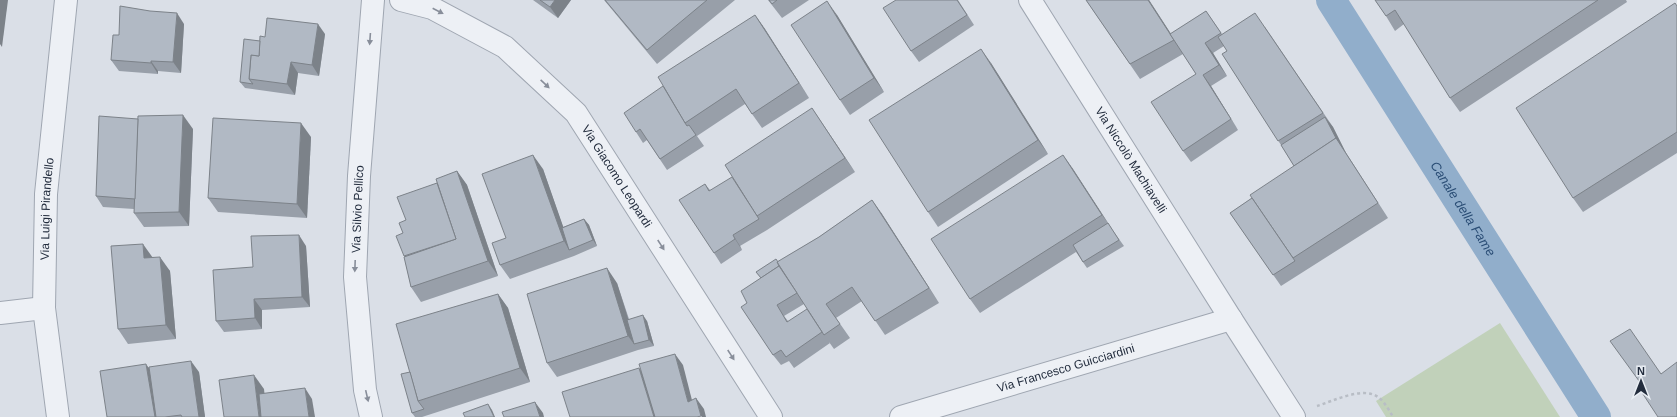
<svg xmlns="http://www.w3.org/2000/svg" width="1677" height="417" viewBox="0 0 1677 417" font-family="Arial,sans-serif">
	<rect width="100%" height="100%" fill="#dadfe7"/>
	<polygon fill="#c1d1ba" points="1500,323 1560,417 1386,417 1376,401"/>
	<g fill="none" stroke-linecap="round" stroke-linejoin="round">
		<path stroke="#91aecb" stroke-width="30" id="s1" d="M 1331,0 L 1596,417"/>
		<defs>
			<g id="minor">
				<path id="s2" d="M 401,0 L 432,8 L 505,47 L 576,113 L 771,417"/>
				<path id="s3" d="M 1030,0 L 1231,319 L 1294,417"/>
				<polyline points="0,313 44,308"/>
				<path id="s4" d="M 58,417 L 44,308 L 46,194 L 66,0"/>
				<path id="s5" d="M 371,417 L 365,390 L 355,277 L 359,176 L 373,0"/>
				<path id="s6" d="M 901,417 L 1231,319"/>
			</g>
		</defs>
		<use href="#minor" stroke="#9fa6b1" stroke-width="24"/>
		<path stroke="#b8bdc5" stroke-width="2.5" stroke-dasharray="3 3" stroke-linecap="butt" d="M 1317,406 C 1333,401 1363,386 1378,397 C 1384,401 1389,410 1393,417"/>
		<use href="#minor" stroke="#edf0f5" stroke-width="22"/>
	</g>
	<g fill="#989fa9" fill-rule="evenodd">
		<polygon points="533,0 571,0 558,18"/>
		<polygon points="604,0 735,0 657,64 609,6"/>
		<polygon points="768,0 809,0 782,18"/>
		<polygon points="896,0 958,0 974,25 919,62 911,51"/>
		<polygon points="1086,0 1149,0 1171,34 1206,11 1222,34 1265,27 1333,127 1346,153 1388,218 1281,286 1230,213 1252,198 1294,166 1281,145 1224,57 1227,51 1224,46 1213,53 1227,76 1211,86 1238,130 1191,162 1183,151 1196,74 1183,54 1140,79"/>
		<polygon points="1375,0 1626,0 1627,2 1460,112 1450,98 1404,24 1395,31 1386,16"/>
		<polygon points="1677,6 1677,153 1583,212 1573,198"/>
		<polygon points="755,15 765,29 809,98 762,128 745,104 697,136 704,146 667,170 647,140 643,143 636,132 663,86"/>
		<polygon points="837,15 884,92 850,115 840,100"/>
		<polygon points="184,24 181,73 158,71 158,74 119,71 111,60 119,35"/>
		<polygon points="325,34 319,76 298,73 295,95 245,88 240,82 260,41 265,37"/>
		<polygon points="991,63 1048,154 938,227 928,212"/>
		<polygon points="812,108 855,172 767,230 740,246 742,250 721,264 714,253 705,184 710,190 736,182"/>
		<polygon points="193,129 189,226 144,227 134,213 134,209 103,207 96,196"/>
		<polygon points="311,137 307,218 218,212 208,198"/>
		<polygon points="1063,155 1073,169 1111,228 1124,246 1087,268 1076,252 980,313 970,299"/>
		<polygon points="543,169 563,227 584,219 589,225 597,246 574,256 510,279 500,265 506,238"/>
		<polygon points="457,171 467,185 498,276 421,302 411,287 404,256 403,233 406,220 437,183"/>
		<path d="M 872,200 L 882,214 L 939,303 L 885,335 L 862,301 L 836,318 L 850,338 L 834,349 L 829,342 L 830,343 L 794,368 L 789,361 L 781,365 L 773,355 L 747,303 L 761,278 L 756,272 L 778,262 L 819,237 ZM 804,304 L 814,320 L 788,321 L 784,316 Z"/>
		<polygon points="306,246 310,307 262,310 262,329 224,332 216,321 253,267"/>
		<polygon points="153,257 170,271 176,339 128,344 118,329"/>
		<polygon points="617,283 629,319 647,321 654,346 638,350 557,377 547,363"/>
		<polygon points="498,294 508,308 530,382 422,417 415,417 412,413 410,372"/>
		<polygon points="149,367 199,372 205,417 107,417"/>
	</g>
	<g fill="#7c8289">
		<polygon points="0,0 8,0 2,47 0,44"/>
		<polygon points="555,0 571,0 558,18 550,7"/>
		<polygon points="1148,0 1149,0 1184,54 1174,40"/>
		<polygon points="827,1 837,15 884,92 874,78"/>
		<polygon points="177,13 184,24 181,73 173,62"/>
		<polygon points="755,15 765,29 809,98 799,83"/>
		<polygon points="318,24 325,34 319,76 312,65"/>
		<polygon points="1205,43 1213,53 1227,76 1219,65"/>
		<polygon points="981,49 991,63 1048,154 1038,140"/>
		<polygon points="151,61 158,71 158,74 151,63"/>
		<polygon points="291,62 298,73 295,95 287,84"/>
		<polygon points="1203,75 1211,86 1238,130"/>
		<polygon points="812,108 822,123 855,172 845,158"/>
		<polygon points="183,115 193,129 189,226 179,212"/>
		<polygon points="1325,117 1333,127 1346,153 1388,218 1336,138"/>
		<polygon points="301,123 311,137 307,218 297,204"/>
		<polygon points="533,155 543,169 571,249 569,250 564,241"/>
		<polygon points="1063,155 1073,169 1112,229 1102,215"/>
		<polygon points="457,171 467,185 498,276 488,261"/>
		<polygon points="872,200 882,214 939,303 929,288"/>
		<polygon points="584,219 589,225 597,246 593,240"/>
		<polygon points="299,235 306,246 310,307 302,297"/>
		<polygon points="733,235 740,246 742,250 735,239"/>
		<polygon points="143,244 153,258 144,258"/>
		<polygon points="160,257 170,271 176,339 166,325"/>
		<polygon points="607,268 617,283 636,344 634,344 628,336"/>
		<polygon points="498,294 508,308 530,382 520,368"/>
		<polygon points="254,299 262,310 262,329 255,318"/>
		<polygon points="643,315 647,321 654,346 649,340"/>
		<polygon points="675,354 683,365 695,412 688,402"/>
		<polygon points="191,361 199,372 205,417 199,417"/>
		<polygon points="146,364 156,378 162,417 155,417"/>
		<polygon points="639,368 649,382 660,417 654,417"/>
		<polygon points="254,375 264,389 267,417 259,417"/>
		<polygon points="305,388 312,399 315,417 309,417"/>
		<polygon points="696,398 704,409 706,417 702,417 701,416"/>
		<polygon points="535,402 543,413 544,417 540,417"/>
		<polygon points="488,404 492,410 495,417 494,417"/>
	</g>
	<g fill="#b1b9c4" stroke="#7c8289">
		<polygon points="540,0 555,0 550,7"/>
		<polygon points="605,0 707,0 647,50"/>
		<polygon points="769,0 777,0 772,4"/>
		<polygon points="896,0 957,0 967,15 911,51 883,8"/>
		<polygon points="1086,0 1148,0 1174,40 1130,64"/>
		<polygon points="1375,0 1598,0 1450,98 1395,10 1386,16"/>
		<polygon points="827,1 874,78 840,100 791,25"/>
		<polygon points="1675,3 1677,6 1677,132 1573,198 1516,108"/>
		<polygon points="120,6 150,11 177,13 173,62 151,61 151,63 111,60 113,35 119,35"/>
		<polygon points="1206,11 1221,33 1205,43 1219,65 1203,75 1231,119 1183,151 1151,102 1196,74 1170,34"/>
		<polygon points="1255,13 1323,113 1278,141 1224,57 1222,54 1227,51 1218,37"/>
		<polygon points="755,15 799,83 752,114 736,89 685,123 658,77"/>
		<polygon points="267,18 318,24 312,65 291,62 287,84 249,79 251,55 259,56 260,36 265,37"/>
		<polygon points="244,39 260,41 259,56 251,55 249,79 253,84 240,82"/>
		<polygon points="981,49 1038,140 928,212 869,120"/>
		<polygon points="663,86 685,123 687,126 689,125 696,135 660,159 640,129 636,132 624,113"/>
		<polygon points="812,108 845,158 757,216 725,165"/>
		<polygon points="183,115 179,212 134,213 138,116"/>
		<polygon points="99,116 138,119 135,199 96,196"/>
		<polygon points="1325,117 1338,142 1336,138 1294,166 1281,145"/>
		<polygon points="213,118 301,123 297,204 208,198"/>
		<polygon points="1336,138 1378,203 1293,258 1250,195"/>
		<polygon points="533,155 564,241 500,265 492,243 506,238 482,174"/>
		<polygon points="1063,155 1102,215 970,299 931,239"/>
		<polygon points="457,171 488,261 411,287 404,257 456,239 436,179"/>
		<polygon points="732,177 759,219 733,235 735,239 714,253 679,200 705,184 709,191"/>
		<polygon points="437,183 456,239 404,256 396,236 403,233 399,223 406,220 397,197"/>
		<polygon points="1252,198 1295,261 1273,275 1230,213"/>
		<polygon points="872,200 929,288 875,321 852,287 826,304 840,324 824,335 777,262 819,237"/>
		<polygon points="584,219 593,240 569,250 562,228"/>
		<polygon points="1108,223 1119,240 1083,262 1073,245"/>
		<polygon points="299,235 302,297 254,299 255,318 216,321 213,270 253,267 251,236"/>
		<polygon points="143,244 144,258 160,257 166,325 118,329 111,246"/>
		<polygon points="776,259 778,262 777,262 779,266 761,278 756,272"/>
		<polygon points="779,266 797,293 777,305 787,322 807,309 822,332 786,357 781,350 773,355 741,307 747,303 741,291"/>
		<polygon points="607,268 628,336 547,363 527,294"/>
		<polygon points="498,294 520,368 418,401 396,324"/>
		<polygon points="643,315 649,340 634,344 627,320"/>
		<polygon points="1630,329 1661,374 1677,362 1677,417 1658,417 1639,388 1642,385 1610,341"/>
		<polygon points="675,354 688,402 696,398 701,416 697,417 655,417 639,364"/>
		<polygon points="191,361 199,417 182,417 181,415 165,417 156,417 149,367"/>
		<polygon points="146,364 155,417 107,417 100,371"/>
		<polygon points="639,368 654,417 570,417 562,392"/>
		<polygon points="410,372 418,401 424,409 412,413 401,374"/>
		<polygon points="254,375 259,417 224,417 219,380"/>
		<polygon points="305,388 309,417 261,417 259,394"/>
		<polygon points="535,402 540,417 504,417 502,412"/>
		<polygon points="488,404 494,417 465,417 463,413"/>
	</g>
	<defs><path id="oneway-solid" d="M-6-.8H1V-3.2L6.5 0L1 3.2V.8H-6Z"/></defs>
	<g fill="#888e9a">
		<use href="#oneway-solid" transform="translate(438 11) rotate(27)"/>
		<use href="#oneway-solid" transform="translate(370 39) rotate(94)"/>
		<use href="#oneway-solid" transform="translate(545 84) rotate(43)"/>
		<use href="#oneway-solid" transform="translate(661 245) rotate(57)"/>
		<use href="#oneway-solid" transform="translate(355 266) rotate(92)"/>
		<use href="#oneway-solid" transform="translate(731 355) rotate(57)"/>
		<use href="#oneway-solid" transform="translate(367 396) rotate(77)"/>
	</g>
	<g text-anchor="middle" dominant-baseline="central" stroke-width="3" stroke-linejoin="round" paint-order="stroke">
		<g font-size="12" fill="#232d3e" stroke="#e9eef4">
			<text stroke="none"><textPath href="#s3" startOffset="189">Via Niccolò Machiavelli</textPath></text>
			<text stroke="none"><textPath href="#s2" startOffset="287">Via Giacomo Leopardi</textPath></text>
			<text stroke="none"><textPath href="#s4" startOffset="209">Via Luigi Pirandello</textPath></text>
			<text stroke="none"><textPath href="#s5" startOffset="209">Via Silvio Pellico</textPath></text>
			<text stroke="none"><textPath href="#s6" startOffset="172">Via Francesco Guicciardini</textPath></text>
		</g>
		<g font-size="13" font-style="italic" fill="#2a4d75" stroke="#e9eef4">
			<text stroke="none"><textPath href="#s1" startOffset="247">Canale della Fame</textPath></text>
		</g>
	</g>
	<g transform="translate(1641 381)" stroke="#e9eef4" stroke-width="3" paint-order="stroke">
	<path d="M0-3L7 15L0 10L-7 15Z" fill="#232d3e"/>
	<text y="-6" font-size="11" font-weight="bold" text-anchor="middle" fill="#232d3e">N</text>
	</g>
</svg>
